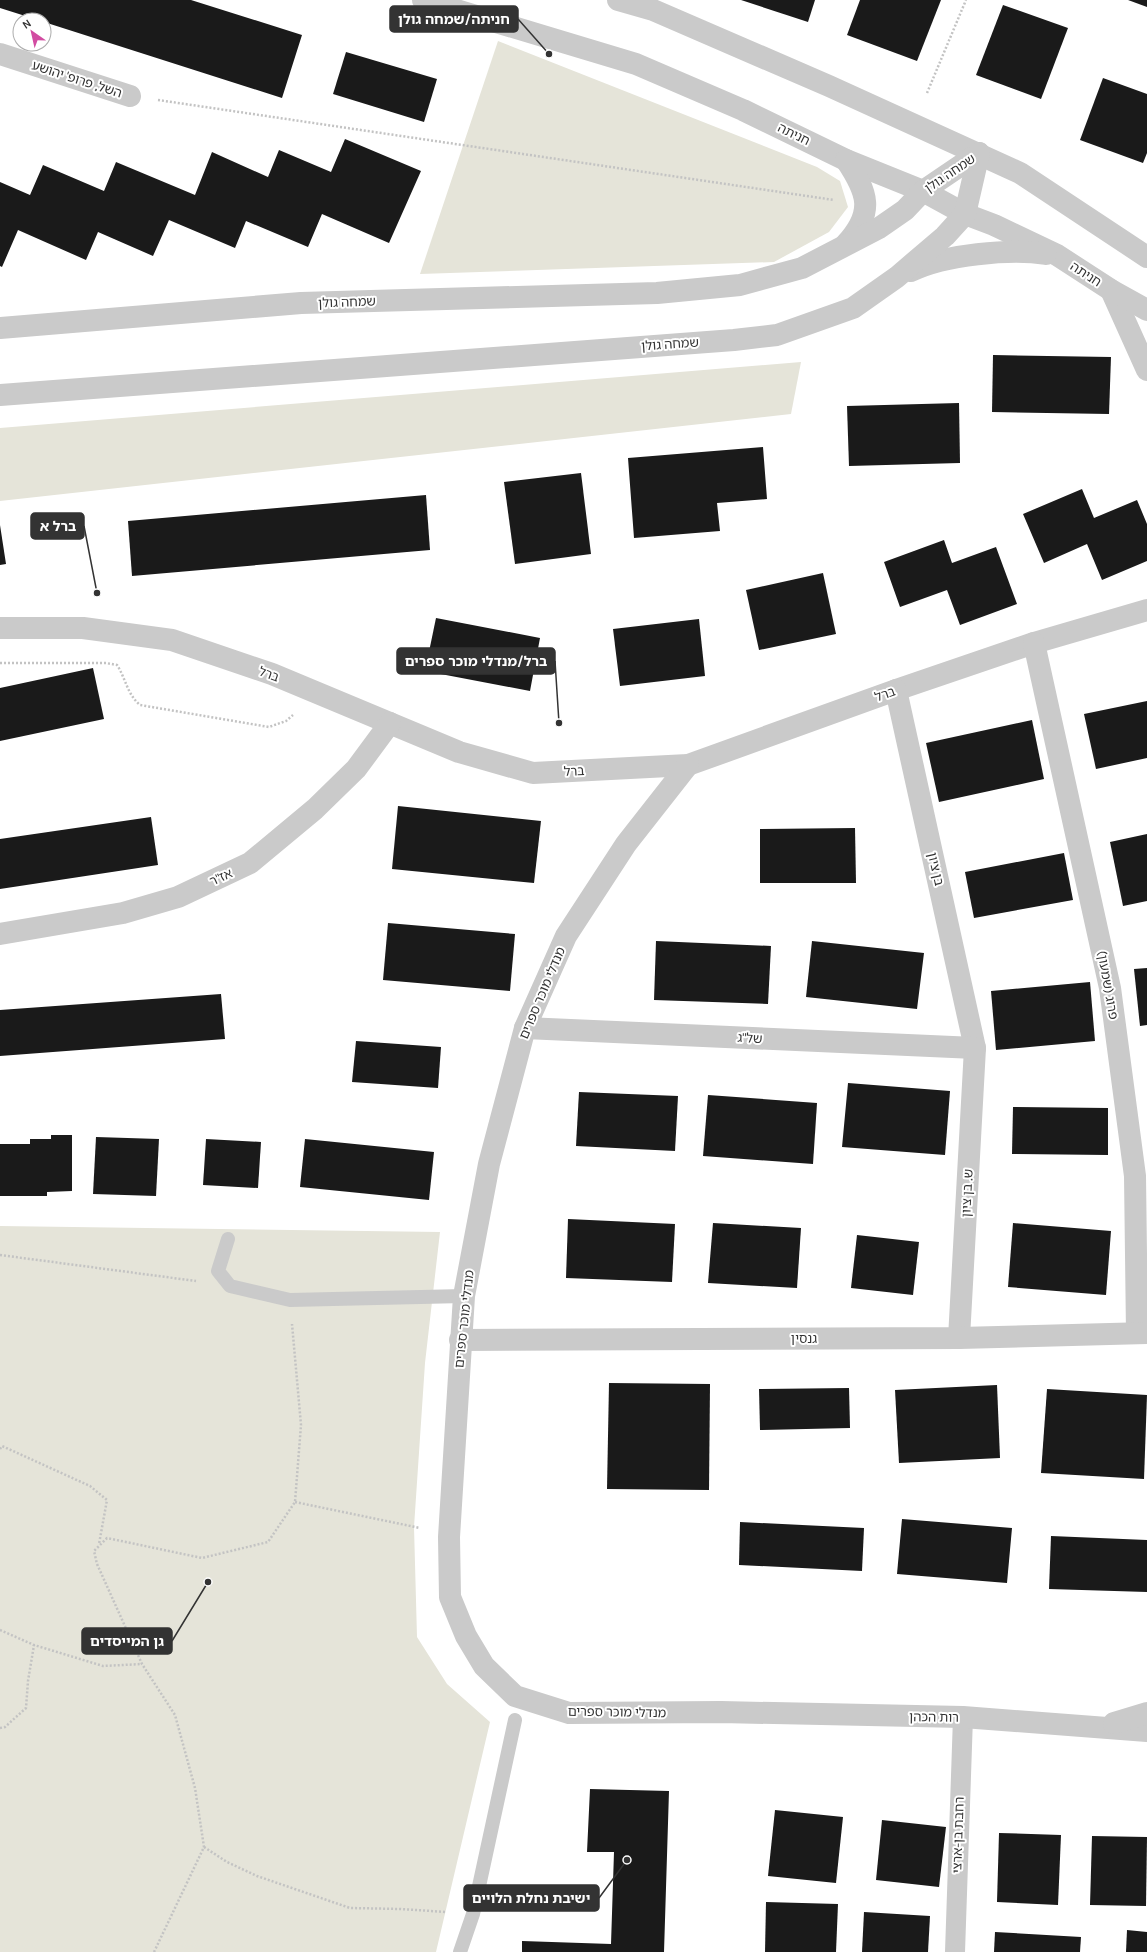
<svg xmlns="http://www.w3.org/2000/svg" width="1147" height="1952" viewBox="0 0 1147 1952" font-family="Karla,'Noto Sans Hebrew',sans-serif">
	<rect width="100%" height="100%" fill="#fff"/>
	<g fill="#e5e4d9">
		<polygon points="498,41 817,167 840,181 848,207 829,232 774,262 420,274"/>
		<polygon points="801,362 791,414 0,501 0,428"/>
		<polygon points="0,1226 440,1232 425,1363 414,1527 417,1637 447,1684 490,1722 436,1952 0,1952"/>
	</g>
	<g fill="#1a1a1a">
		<polygon points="0,0 191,0 302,35 282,98 44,22 44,20 38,20 0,8"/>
		<polygon points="741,0 815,0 808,22"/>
		<polygon points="860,0 941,0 917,61 847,35"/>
		<polygon points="1128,0 1147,0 1147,7"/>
		<polygon points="1003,5 1068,28 1041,99 976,75"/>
		<polygon points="346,52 437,79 424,122 333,94"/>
		<polygon points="1103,78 1147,94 1147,153 1143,163 1080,140"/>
		<polygon points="345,139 421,171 389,243 322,214 308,247 246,221 235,248 169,220 153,256 98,232 86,260 18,230 2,267 0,266 0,182 30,195 43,165 104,191 116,162 195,195 212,152 268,177 279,150 331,172"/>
		<polygon points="993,355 1111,357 1109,414 992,412"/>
		<polygon points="959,403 960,463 849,466 847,406"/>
		<polygon points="763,447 767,499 717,503 720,531 634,538 628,458"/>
		<polygon points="581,473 591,554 515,564 504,482"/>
		<polygon points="1082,489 1094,518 1137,500 1147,524 1147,561 1102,580 1087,544 1044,563 1023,514"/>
		<polygon points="426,495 430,550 132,576 128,521"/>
		<polygon points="0,525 6,564 0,565"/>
		<polygon points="944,540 952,563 996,547 1017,604 960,625 947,590 900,607 884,562"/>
		<polygon points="823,573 836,634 759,650 746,590"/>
		<polygon points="436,618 540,638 530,691 425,671"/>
		<polygon points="699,619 705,676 620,686 613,629"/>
		<polygon points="93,668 104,719 0,741 0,688"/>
		<polygon points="1147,701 1147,758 1096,769 1084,714"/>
		<polygon points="1032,720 1044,779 939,802 926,743"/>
		<polygon points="398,806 541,821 534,883 392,869"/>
		<polygon points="151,817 158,865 0,889 0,839"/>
		<polygon points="855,828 856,883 760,883 760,829"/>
		<polygon points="1147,834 1147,901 1123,906 1110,842"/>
		<polygon points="1064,853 1073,900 974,918 965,872"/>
		<polygon points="388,923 515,934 510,991 383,980"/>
		<polygon points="656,941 771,946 768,1004 654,1000"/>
		<polygon points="812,941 924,953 917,1009 806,997"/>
		<polygon points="1147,968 1147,1025 1140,1026 1134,969"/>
		<polygon points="1090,982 1095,1041 996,1050 991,991"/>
		<polygon points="221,994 225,1039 0,1056 0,1010"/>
		<polygon points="356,1041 441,1047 438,1088 352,1082"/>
		<polygon points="848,1083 950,1091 945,1155 842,1147"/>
		<polygon points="579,1092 678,1096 675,1151 576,1146"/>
		<polygon points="708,1095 817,1103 813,1164 703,1156"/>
		<polygon points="1013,1107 1108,1108 1108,1155 1012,1154"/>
		<polygon points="51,1135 72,1135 72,1191 47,1192 47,1196 0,1196 0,1144 30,1144 30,1139 51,1139"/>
		<polygon points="96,1137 159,1139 156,1196 93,1194"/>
		<polygon points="206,1139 261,1142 258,1188 203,1185"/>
		<polygon points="305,1139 434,1152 429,1200 300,1187"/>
		<polygon points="568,1219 675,1224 672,1282 566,1278"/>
		<polygon points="713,1223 801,1228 797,1288 708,1283"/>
		<polygon points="1013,1223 1111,1231 1106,1295 1008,1287"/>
		<polygon points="857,1235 919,1242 913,1295 851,1288"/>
		<polygon points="609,1383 710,1384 709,1490 607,1489"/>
		<polygon points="997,1385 1000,1458 899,1463 895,1390"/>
		<polygon points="849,1388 850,1428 760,1430 759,1389"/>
		<polygon points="1047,1389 1147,1395 1144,1479 1041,1473"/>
		<polygon points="902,1519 1012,1528 1007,1583 897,1574"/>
		<polygon points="740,1522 864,1528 862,1571 739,1565"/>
		<polygon points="1051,1536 1147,1540 1147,1592 1049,1589"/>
		<polygon points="590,1789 669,1791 664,1952 522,1952 522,1941 611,1944 614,1852 587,1852"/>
		<polygon points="775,1810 843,1817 836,1883 768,1876"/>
		<polygon points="882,1820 946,1827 939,1887 876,1880"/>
		<polygon points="999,1833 1061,1835 1058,1905 997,1902"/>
		<polygon points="1092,1836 1147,1837 1146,1906 1090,1905"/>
		<polygon points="766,1902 838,1904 836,1952 765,1952"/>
		<polygon points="864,1912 930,1916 928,1952 862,1952"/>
		<polygon points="1127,1930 1147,1932 1147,1952 1126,1952"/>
		<polygon points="995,1932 1081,1937 1080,1952 994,1952"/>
	</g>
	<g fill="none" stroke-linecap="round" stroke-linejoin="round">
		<g stroke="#c3c3c3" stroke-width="2.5" stroke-dasharray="2 2" stroke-linecap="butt">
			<polyline points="927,93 966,0"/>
			<polyline points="158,100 834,200"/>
			<path d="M 0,663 L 106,663 L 117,665 C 126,679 127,694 140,705 L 269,727 L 286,721 L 293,715"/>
			<polyline points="0,1255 196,1281"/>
			<polyline points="0,1449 2,1446 90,1486 107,1500 99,1544"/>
			<polyline points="295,1502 420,1528"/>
			<polyline points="0,1630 34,1645 103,1666 142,1664"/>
			<polyline points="0,1728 5,1727 26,1708 28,1681 34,1645"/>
			<polyline points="204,1847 227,1862 257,1876 350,1908 401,1909 446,1912"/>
			<polyline points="154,1952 204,1847 195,1788 175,1715 142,1664 97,1564 94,1551 107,1538 202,1558 268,1542 295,1502 301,1425 292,1324"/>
		</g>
		<g stroke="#cacaca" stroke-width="14">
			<polyline points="228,1239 218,1271 230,1286 290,1300 464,1296"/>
			<polyline points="460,1952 473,1914 515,1720"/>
		</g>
		<polyline stroke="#cacaca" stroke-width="20" points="955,1952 963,1717"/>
		<g stroke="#cacaca" stroke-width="22">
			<polyline points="0,54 130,96"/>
			<polyline points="1111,290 1147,370"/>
			<polyline points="0,628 83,628 172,640 272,674 459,752 533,773 688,765 896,690 1034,643 1147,610"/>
			<polyline points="1034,643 1110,988 1135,1176 1137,1333"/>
			<polyline points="896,690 975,1048 959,1338"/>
			<polyline points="688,765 626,844 566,936 525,1028 489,1164 464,1296 449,1537 450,1597 466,1636 484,1666 515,1696 569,1713 721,1712 963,1717 1147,1731"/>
			<polyline points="0,934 123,913 178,897 250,863 315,809 356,769 390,723"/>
			<polyline points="525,1028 975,1048"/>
			<polyline points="460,1340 959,1338 1147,1333"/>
			<polyline points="1114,1723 1147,1713"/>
		</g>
		<g stroke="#cacaca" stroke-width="22">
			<polyline points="423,0 636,64 743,110 846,160 923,191 965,214 994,225 1057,255 1111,290 1147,310"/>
			<polyline points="618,0 653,10 829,86 1020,173 1147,257"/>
			<path d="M 846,244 C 875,212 868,193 846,160"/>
			<path d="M 911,271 C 943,255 1011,248 1046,254"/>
			<polyline points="0,328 301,303 657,293 740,285 802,268 879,228 905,210 923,191 979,153"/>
			<polyline points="0,395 734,340 777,335 853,308 897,277 945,236 965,214 979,153"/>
		</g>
	</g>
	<g text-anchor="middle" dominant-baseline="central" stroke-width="4" stroke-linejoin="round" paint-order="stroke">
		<g font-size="13" fill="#333" stroke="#fff">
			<text transform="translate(77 79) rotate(18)">השל, פרופ' יהושע</text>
			<text transform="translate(794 134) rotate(26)">חניתה</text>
			<text transform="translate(950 173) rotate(-34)">שמחה גולן</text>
			<text transform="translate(1086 274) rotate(33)">חניתה</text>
			<text transform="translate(347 302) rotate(-2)">שמחה גולן</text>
			<text transform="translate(670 344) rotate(-4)">שמחה גולן</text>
			<text transform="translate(269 674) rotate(20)">ברל</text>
			<text transform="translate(885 694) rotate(-20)">ברל</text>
			<text transform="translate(574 771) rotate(-3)">ברל</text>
			<text transform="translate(936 869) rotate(77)">בן ציון</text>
			<text transform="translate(221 877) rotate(-25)">אז"ר</text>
			<text transform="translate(1108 985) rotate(80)">פרוג (שמעון)</text>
			<text transform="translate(542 993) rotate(-67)">מנדלי מוכר ספרים</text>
			<text transform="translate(750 1038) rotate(3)">של"ג</text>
			<text transform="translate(967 1193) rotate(-87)">ש. בן ציון</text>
			<text transform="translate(464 1319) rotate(-84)">מנדלי מוכר ספרים</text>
			<text x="804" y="1338">גנסין</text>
			<text transform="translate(617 1712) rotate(1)">מנדלי מוכר ספרים</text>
			<text transform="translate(934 1717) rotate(1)">רות הכהן</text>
			<text transform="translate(958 1835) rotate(-88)">רחבת בן-ארצי</text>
		</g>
	</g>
	<path fill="none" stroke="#333" stroke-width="1.5" d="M549 54L518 19M97 593L84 526M559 723L555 661M208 1582L172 1641M627 1860L599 1898"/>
	<g fill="#333" stroke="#fff" stroke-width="1.5">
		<circle cx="549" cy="54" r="4"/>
		<circle cx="97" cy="593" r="4"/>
		<circle cx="559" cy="723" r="4"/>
		<circle cx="208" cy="1582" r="4"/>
		<circle cx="627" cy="1860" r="4"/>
	</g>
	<g fill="#333" stroke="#333" stroke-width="1.5">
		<rect x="390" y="6" width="128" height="26" rx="4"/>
		<rect x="31" y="513" width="53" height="26" rx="4"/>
		<rect x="397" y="648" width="158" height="26" rx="4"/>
		<rect x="82" y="1628" width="90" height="26" rx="4"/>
		<rect x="464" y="1885" width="135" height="26" rx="4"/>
	</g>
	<g font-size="14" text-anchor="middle" font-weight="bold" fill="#fff">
		<text x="454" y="24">חניתה/שמחה גולן</text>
		<text x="58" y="531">ברל א</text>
		<text x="476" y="666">ברל/מנדלי מוכר ספרים</text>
		<text x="127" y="1646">גן המייסדים</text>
		<text x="531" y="1903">ישיבת נחלת הלויים</text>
	</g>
	<g transform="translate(32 32) rotate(326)"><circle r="19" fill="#ffffff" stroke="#adadad"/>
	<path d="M0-3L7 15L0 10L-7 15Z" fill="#d24ca2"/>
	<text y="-6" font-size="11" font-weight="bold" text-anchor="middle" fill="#333333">N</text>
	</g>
</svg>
